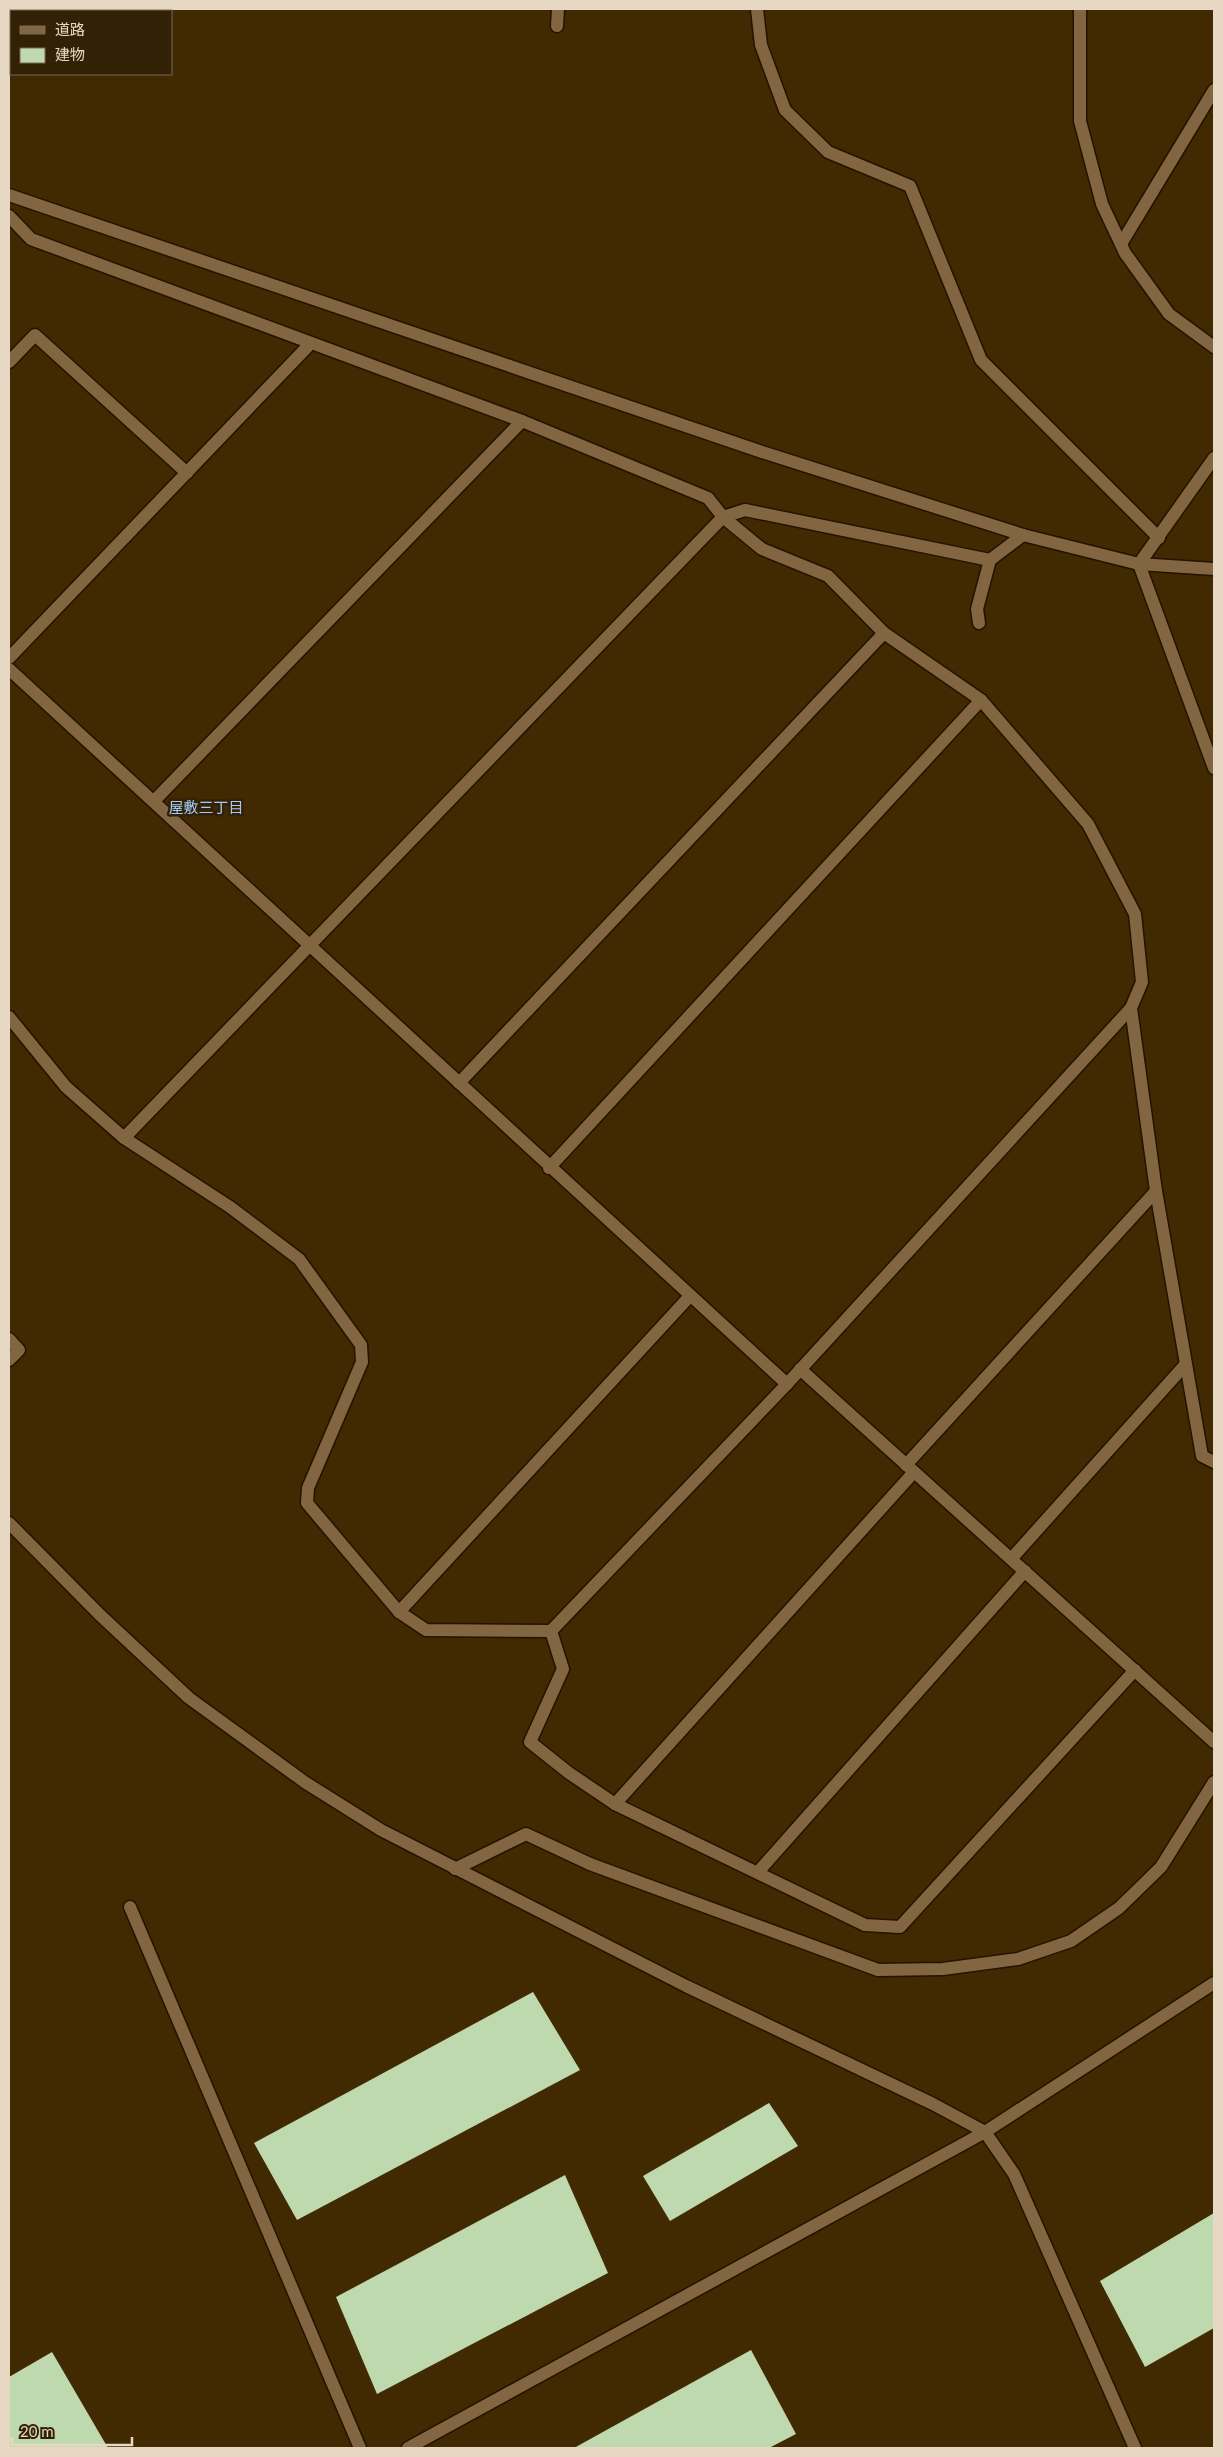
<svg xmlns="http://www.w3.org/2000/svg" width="1223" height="2457" viewBox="0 0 1223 2457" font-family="Lato,'Noto Sans JP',sans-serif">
	<rect width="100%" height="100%" fill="#412902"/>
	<g fill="#bfd9af">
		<polygon points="533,1992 580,2070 297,2220 254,2143"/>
		<polygon points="769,2103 798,2146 670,2221 643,2176"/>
		<polygon points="565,2175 608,2273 377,2394 336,2297"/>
		<polygon points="1214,2213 1214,2328 1145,2367 1100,2281"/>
		<polygon points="751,2350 796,2434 769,2448 574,2448"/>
		<polygon points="52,2352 108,2448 9,2448 9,2377"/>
	</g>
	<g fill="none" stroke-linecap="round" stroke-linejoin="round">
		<defs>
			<g id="service">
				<polyline points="1121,244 1214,90"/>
				<polyline points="979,623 977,609 990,560"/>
			</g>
			<g id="minor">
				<polyline points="757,9 761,45 785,110 828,152 910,186 981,360 1159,538"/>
				<polyline points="1080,9 1080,121 1102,204 1125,253 1169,314 1214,347"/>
				<polyline points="557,26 558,9"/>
				<polyline points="9,216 31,239 522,421 708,498 723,517 762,549 828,576 884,633 981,700 1088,824 1135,914 1142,982 1131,1008 787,1384 551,1631 426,1630 399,1612 307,1503 308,1488 362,1362 361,1345 299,1259 230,1207 124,1138 66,1087 9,1017"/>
				<polyline points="9,362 35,335 187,473"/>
				<polyline points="1214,458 1139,564 1214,768"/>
				<polyline points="9,658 311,343"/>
				<path d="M 9,669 C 269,906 526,1147 787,1384"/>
				<polyline points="154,801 522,421"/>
				<polyline points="1131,1008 1156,1191 1202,1456 1214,1462"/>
				<polyline points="459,1083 884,633"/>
				<polyline points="124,1138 723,517 745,510 990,560 1023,535"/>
				<polyline points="549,1168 981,700"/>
				<polyline points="9,1339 19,1350 9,1360"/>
				<polyline points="800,1369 1214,1742"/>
				<polyline points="906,1465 1156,1191"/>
				<polyline points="1011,1559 1185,1365"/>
				<polyline points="399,1612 690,1296"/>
				<polyline points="551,1631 563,1669 530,1742 569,1773 615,1804 865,1925 900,1927 1135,1670"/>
				<polyline points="615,1804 914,1472"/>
				<polyline points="455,1869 526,1834 590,1864 878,1970 943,1969 1018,1959 1071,1941 1119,1908 1161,1867 1214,1782"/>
				<polyline points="758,1872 1025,1571"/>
				<polyline points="130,1907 360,2448"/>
			</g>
			<g id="tertiary">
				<polyline points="9,195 762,452 1023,535 1139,564 1214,569"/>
				<polyline points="9,1523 100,1615 189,1698 306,1783 381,1830 686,1986 933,2104 985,2132 1014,2174 1135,2448"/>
				<polyline points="408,2448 985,2132 1214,1983"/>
			</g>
		</defs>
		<use href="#service" stroke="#241300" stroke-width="15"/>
		<use href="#minor" stroke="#241300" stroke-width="15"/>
		<use href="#tertiary" stroke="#241300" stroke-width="15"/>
		<use href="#service" stroke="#816641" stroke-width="12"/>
		<use href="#minor" stroke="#816641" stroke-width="12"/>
		<use href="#tertiary" stroke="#816641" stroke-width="12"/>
	</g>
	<g text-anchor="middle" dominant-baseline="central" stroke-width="5" stroke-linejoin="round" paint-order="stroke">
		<g font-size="15" fill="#a2c9f9" stroke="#332105">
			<text x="206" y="807">屋敷三丁目</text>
		</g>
	</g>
	<rect width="1223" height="2457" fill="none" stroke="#e7d8c4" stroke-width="20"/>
	<rect x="10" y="10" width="162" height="65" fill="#332105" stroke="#7b6a51"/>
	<rect x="20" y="26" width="25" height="8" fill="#816641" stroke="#7b6a51"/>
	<text x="55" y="35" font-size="15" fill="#e7d8c4">道路</text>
	<rect x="20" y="48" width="25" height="15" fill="#bfd9af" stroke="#7b6a51"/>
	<text x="55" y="60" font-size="15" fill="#e7d8c4">建物</text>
	<path d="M12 2437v8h120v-8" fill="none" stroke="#e7d8c4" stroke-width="2.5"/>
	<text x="20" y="2437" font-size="15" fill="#e7d8c4" stroke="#332105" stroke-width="4" paint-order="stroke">20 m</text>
</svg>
